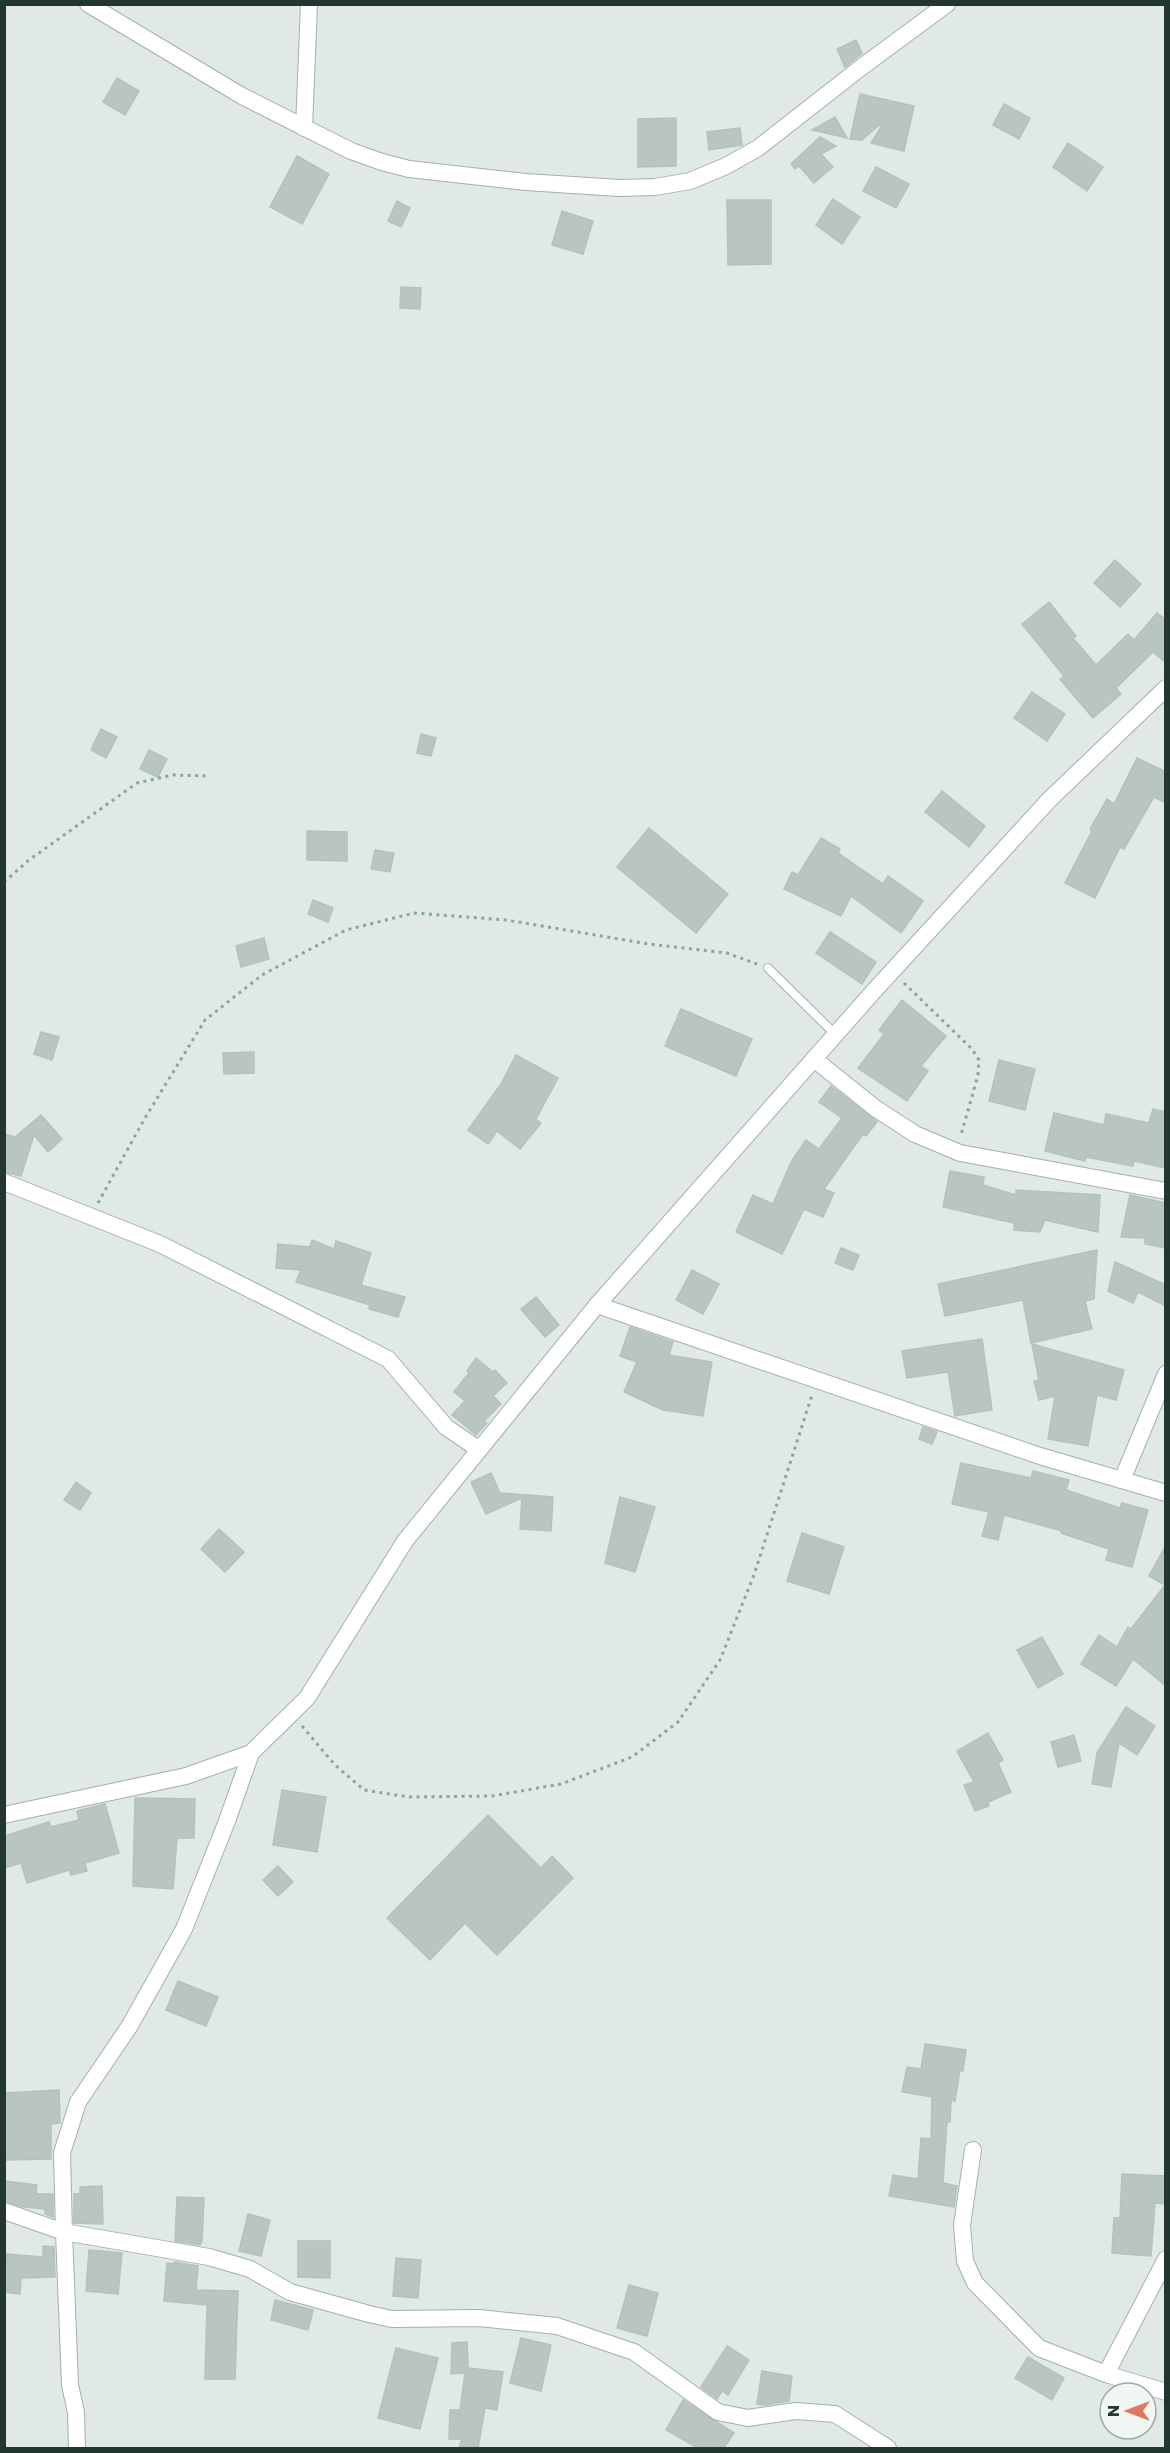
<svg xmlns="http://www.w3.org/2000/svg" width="1170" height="2453" viewBox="0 0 1170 2453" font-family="Poppins,sans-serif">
	<rect width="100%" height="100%" fill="#e0e9e4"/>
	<g fill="#b9c6c0" stroke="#b3c2ba" stroke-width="1.5">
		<polygon points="856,40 862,53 845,67 837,49"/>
		<polygon points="117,78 139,91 125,115 103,102"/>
		<polygon points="860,94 914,106 904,151 871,143 881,127 879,125 862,140 850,139"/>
		<polygon points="1004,104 1030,118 1019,139 993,125"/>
		<polygon points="835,117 847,138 812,130"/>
		<polygon points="676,118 676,166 638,167 638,119"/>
		<polygon points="740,128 742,145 709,150 707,132"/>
		<polygon points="820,137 836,146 821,154 833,167 814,183 799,166 795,169 791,164"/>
		<polygon points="1068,143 1103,167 1087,191 1053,167"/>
		<polygon points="297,156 329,174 302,224 270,207"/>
		<polygon points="876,167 909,184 896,208 863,191"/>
		<polygon points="833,199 860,217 842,244 816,225"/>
		<polygon points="727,200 771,200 771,264 728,265"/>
		<polygon points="397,201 410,208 401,227 388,221"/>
		<polygon points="562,211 593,221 583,254 552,245"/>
		<polygon points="401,287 421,288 420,309 400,308"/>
		<polygon points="1115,560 1141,584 1120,607 1094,583"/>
		<polygon points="1049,602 1076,636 1073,638 1096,665 1128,634 1134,640 1157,613 1166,620 1166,663 1153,652 1116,688 1121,694 1093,718 1060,679 1064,676 1022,624"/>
		<polygon points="1032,692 1065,714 1047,741 1014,718"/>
		<polygon points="101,729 117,737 106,758 91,750"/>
		<polygon points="421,734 436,738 431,756 417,753"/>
		<polygon points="149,750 167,759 158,777 140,769"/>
		<polygon points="1137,758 1166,772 1166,803 1154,797 1124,849 1120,847 1095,898 1065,883 1092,831 1090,829 1107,799 1114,804"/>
		<polygon points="942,791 985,826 969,847 925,812"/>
		<polygon points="649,828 728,894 696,933 617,867"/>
		<polygon points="307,831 347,832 347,861 307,860"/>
		<polygon points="821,838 840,849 838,853 883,884 888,876 923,901 901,933 851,896 841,916 784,889 792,872 798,875"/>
		<polygon points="375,850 394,853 390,872 371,869"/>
		<polygon points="313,900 333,908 328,922 308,914"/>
		<polygon points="830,932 876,962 862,984 816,953"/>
		<polygon points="264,938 269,959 241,967 236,946"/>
		<polygon points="902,1000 946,1036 921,1066 928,1071 907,1101 858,1068 884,1034 879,1030"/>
		<polygon points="681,1009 752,1039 736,1076 665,1046"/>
		<polygon points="41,1032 59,1037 52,1060 34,1054"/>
		<polygon points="254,1052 254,1073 224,1074 223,1053"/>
		<polygon points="516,1055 558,1078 536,1119 541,1123 520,1149 497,1131 488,1144 468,1130 501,1084"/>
		<polygon points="999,1060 1035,1069 1025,1110 989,1101"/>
		<polygon points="831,1086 877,1122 866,1136 863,1134 824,1189 834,1193 823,1217 804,1209 782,1254 736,1232 753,1195 773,1204 791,1162 806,1140 819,1149 842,1118 819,1102"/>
		<polygon points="1153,1109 1166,1112 1166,1168 1134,1161 1133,1166 1086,1157 1085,1161 1045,1151 1054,1113 1104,1125 1106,1114 1149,1123"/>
		<polygon points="41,1115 62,1139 48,1152 34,1135 21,1176 4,1172 4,1134 15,1137"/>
		<polygon points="950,1171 984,1177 983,1185 1016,1195 1016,1190 1100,1195 1098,1232 1045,1220 1040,1232 1014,1230 1014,1223 943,1207"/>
		<polygon points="1130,1195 1166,1203 1166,1248 1145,1244 1145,1238 1121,1237"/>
		<polygon points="312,1240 334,1249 336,1241 371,1253 361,1285 405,1297 398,1317 369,1309 370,1305 296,1282 301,1270 276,1268 278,1244 310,1247"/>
		<polygon points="841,1248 859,1255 853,1270 835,1263"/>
		<polygon points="1097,1250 1094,1299 1085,1301 1092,1329 1031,1343 1023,1300 945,1316 938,1284"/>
		<polygon points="1115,1262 1166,1285 1166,1306 1138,1292 1133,1303 1108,1291"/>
		<polygon points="692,1270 719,1284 703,1314 676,1300"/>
		<polygon points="536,1297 559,1325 545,1337 521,1309"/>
		<polygon points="630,1327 673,1342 669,1355 712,1362 703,1416 663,1410 624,1392 637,1362 620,1356"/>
		<polygon points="982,1339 992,1410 955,1416 948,1372 907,1378 902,1351"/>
		<polygon points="1032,1344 1124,1370 1116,1400 1097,1395 1088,1446 1048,1439 1055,1396 1039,1400 1034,1381 1039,1380"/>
		<polygon points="476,1358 493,1372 495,1370 507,1383 493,1396 501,1404 484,1421 487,1423 476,1435 452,1415 465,1401 454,1392 469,1373 467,1371"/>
		<polygon points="923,1427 937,1432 932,1444 919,1439"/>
		<polygon points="961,1463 1031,1478 1033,1471 1069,1480 1066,1490 1120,1508 1122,1503 1148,1510 1132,1567 1106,1560 1109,1549 1061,1533 1062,1531 1004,1515 998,1540 982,1536 989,1512 952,1504"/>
		<polygon points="491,1473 500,1493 553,1497 551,1531 520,1529 522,1498 486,1514 471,1482"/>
		<polygon points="76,1482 91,1493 80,1510 64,1500"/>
		<polygon points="620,1497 655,1507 635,1572 605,1563"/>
		<polygon points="219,1529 244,1552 225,1572 201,1549"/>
		<polygon points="802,1533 844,1547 829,1594 787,1581"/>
		<polygon points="1166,1545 1166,1686 1133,1659 1116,1686 1081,1664 1099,1635 1117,1647 1128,1627 1131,1629 1165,1585 1149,1576"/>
		<polygon points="1042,1637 1063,1674 1038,1688 1017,1650"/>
		<polygon points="1126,1707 1155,1726 1137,1755 1119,1743 1111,1787 1092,1784 1097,1753"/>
		<polygon points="988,1733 1003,1760 998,1763 1011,1792 988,1802 989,1806 975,1811 964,1785 974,1782 957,1751"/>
		<polygon points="1074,1735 1081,1761 1058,1767 1051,1742"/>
		<polygon points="282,1790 326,1797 317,1852 273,1845"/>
		<polygon points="135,1798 195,1799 194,1838 177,1838 173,1889 133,1886"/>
		<polygon points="105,1804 119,1853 85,1863 87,1871 71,1875 69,1870 27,1883 21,1863 4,1868 4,1836 49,1822 51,1827 79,1820 77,1811"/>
		<polygon points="488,1815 541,1868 552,1856 573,1878 497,1955 465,1923 430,1960 387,1918"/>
		<polygon points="278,1866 293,1882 278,1896 263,1880"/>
		<polygon points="178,1981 218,1997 206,2026 166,2010"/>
		<polygon points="925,2044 966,2050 963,2071 960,2070 955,2101 951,2100 950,2122 947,2122 943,2183 957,2186 954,2207 889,2196 893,2175 918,2179 921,2138 931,2139 932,2097 902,2092 907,2067 921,2069"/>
		<polygon points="59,2090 60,2123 51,2124 51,2159 4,2160 4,2093"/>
		<polygon points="1122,2174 1166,2176 1166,2204 1155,2203 1151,2256 1112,2253 1114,2218 1120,2218"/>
		<polygon points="4,2181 37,2185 36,2194 53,2194 53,2217 45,2214 45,2209 24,2207 4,2201"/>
		<polygon points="102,2186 103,2224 74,2223 74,2194 80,2194 80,2187"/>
		<polygon points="177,2197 204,2198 202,2241 200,2245 175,2241"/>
		<polygon points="248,2214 270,2220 261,2256 239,2251"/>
		<polygon points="298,2241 330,2241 330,2278 298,2277"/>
		<polygon points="43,2246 54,2247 55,2277 21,2278 20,2294 4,2292 6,2254 43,2257"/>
		<polygon points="89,2250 122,2253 118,2294 86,2291"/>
		<polygon points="396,2258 421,2260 418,2298 393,2296"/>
		<polygon points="174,2262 198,2266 196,2290 238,2291 235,2379 205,2379 207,2305 164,2301 167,2263 174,2264"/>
		<polygon points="629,2285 658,2293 647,2336 617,2328"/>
		<polygon points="275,2300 313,2310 308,2330 271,2320"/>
		<polygon points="521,2338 551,2345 541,2391 510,2383"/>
		<polygon points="467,2342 468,2368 503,2372 497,2410 485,2408 478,2448 459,2448 462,2439 449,2439 450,2410 460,2410 465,2373 451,2374 452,2343"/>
		<polygon points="727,2346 749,2360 728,2395 722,2391 717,2399 701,2387"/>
		<polygon points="396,2348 438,2358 420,2429 378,2418"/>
		<polygon points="1028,2357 1064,2378 1052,2400 1015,2378"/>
		<polygon points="762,2371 792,2376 789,2401 765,2405 757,2404"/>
		<polygon points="683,2400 734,2433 724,2448 698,2448 666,2430"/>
	</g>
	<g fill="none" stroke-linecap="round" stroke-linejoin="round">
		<defs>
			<polyline id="lane" points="768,968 836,1035"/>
			<g id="street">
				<polyline points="88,4 242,96 351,151 382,162 409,169 526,182 619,188 655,187 690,181 726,166 758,148 863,66 947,4"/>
				<polyline points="304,128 309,4"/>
				<polyline points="814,1059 875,1108 915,1134 960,1153 1166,1191"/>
				<polyline points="4,1182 160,1244 388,1359 446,1427 478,1449"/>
				<polyline points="597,1305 1040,1456 1166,1493"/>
				<polyline points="1122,1480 1166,1374"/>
				<polyline points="251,1753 227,1821 184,1929 129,2027 78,2102 62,2153 64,2232 209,2257 250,2269 290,2292 369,2314 392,2319 479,2318 557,2326 634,2352 718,2412 748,2418 796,2411 835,2414 888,2448"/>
				<polyline points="4,1815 186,1776 251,1753 307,1698 405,1541 597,1305 873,992 1049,800 1166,688"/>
				<polyline points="973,2150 962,2225 965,2261 975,2283 1039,2348 1106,2374 1166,2392"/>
				<polyline points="4,2211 64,2232 70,2385 76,2412 77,2448"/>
				<polyline points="1106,2374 1166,2259"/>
			</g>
		</defs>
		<use href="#lane" stroke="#a4b0aa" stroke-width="10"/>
		<use href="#street" stroke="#a4b0aa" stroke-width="18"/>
		<g stroke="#84a999" stroke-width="3" stroke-dasharray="3 4.5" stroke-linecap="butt">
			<polyline points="4,882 29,860 137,783 173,775 210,776"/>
			<polyline points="904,983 972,1049 979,1060 978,1075 961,1135"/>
			<polyline points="98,1203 145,1118 205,1020 262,975 346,930 414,913 506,920 649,944 727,953 757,964"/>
			<polyline points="302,1726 335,1765 364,1790 409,1797 492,1796 561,1784 632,1757 678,1722 720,1660 754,1575 812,1395"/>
		</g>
		<use href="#lane" stroke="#fff" stroke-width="8"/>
		<use href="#street" stroke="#fff" stroke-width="16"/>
	</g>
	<rect width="1170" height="2453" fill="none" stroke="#23372f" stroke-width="12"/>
	<g transform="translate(1128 2411) rotate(270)"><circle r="28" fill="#f0f6f2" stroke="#9eaaa4" stroke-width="1.5"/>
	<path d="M0-4.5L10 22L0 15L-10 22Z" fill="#e27565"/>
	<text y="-9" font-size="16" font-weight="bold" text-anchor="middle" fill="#23372f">N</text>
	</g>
</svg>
